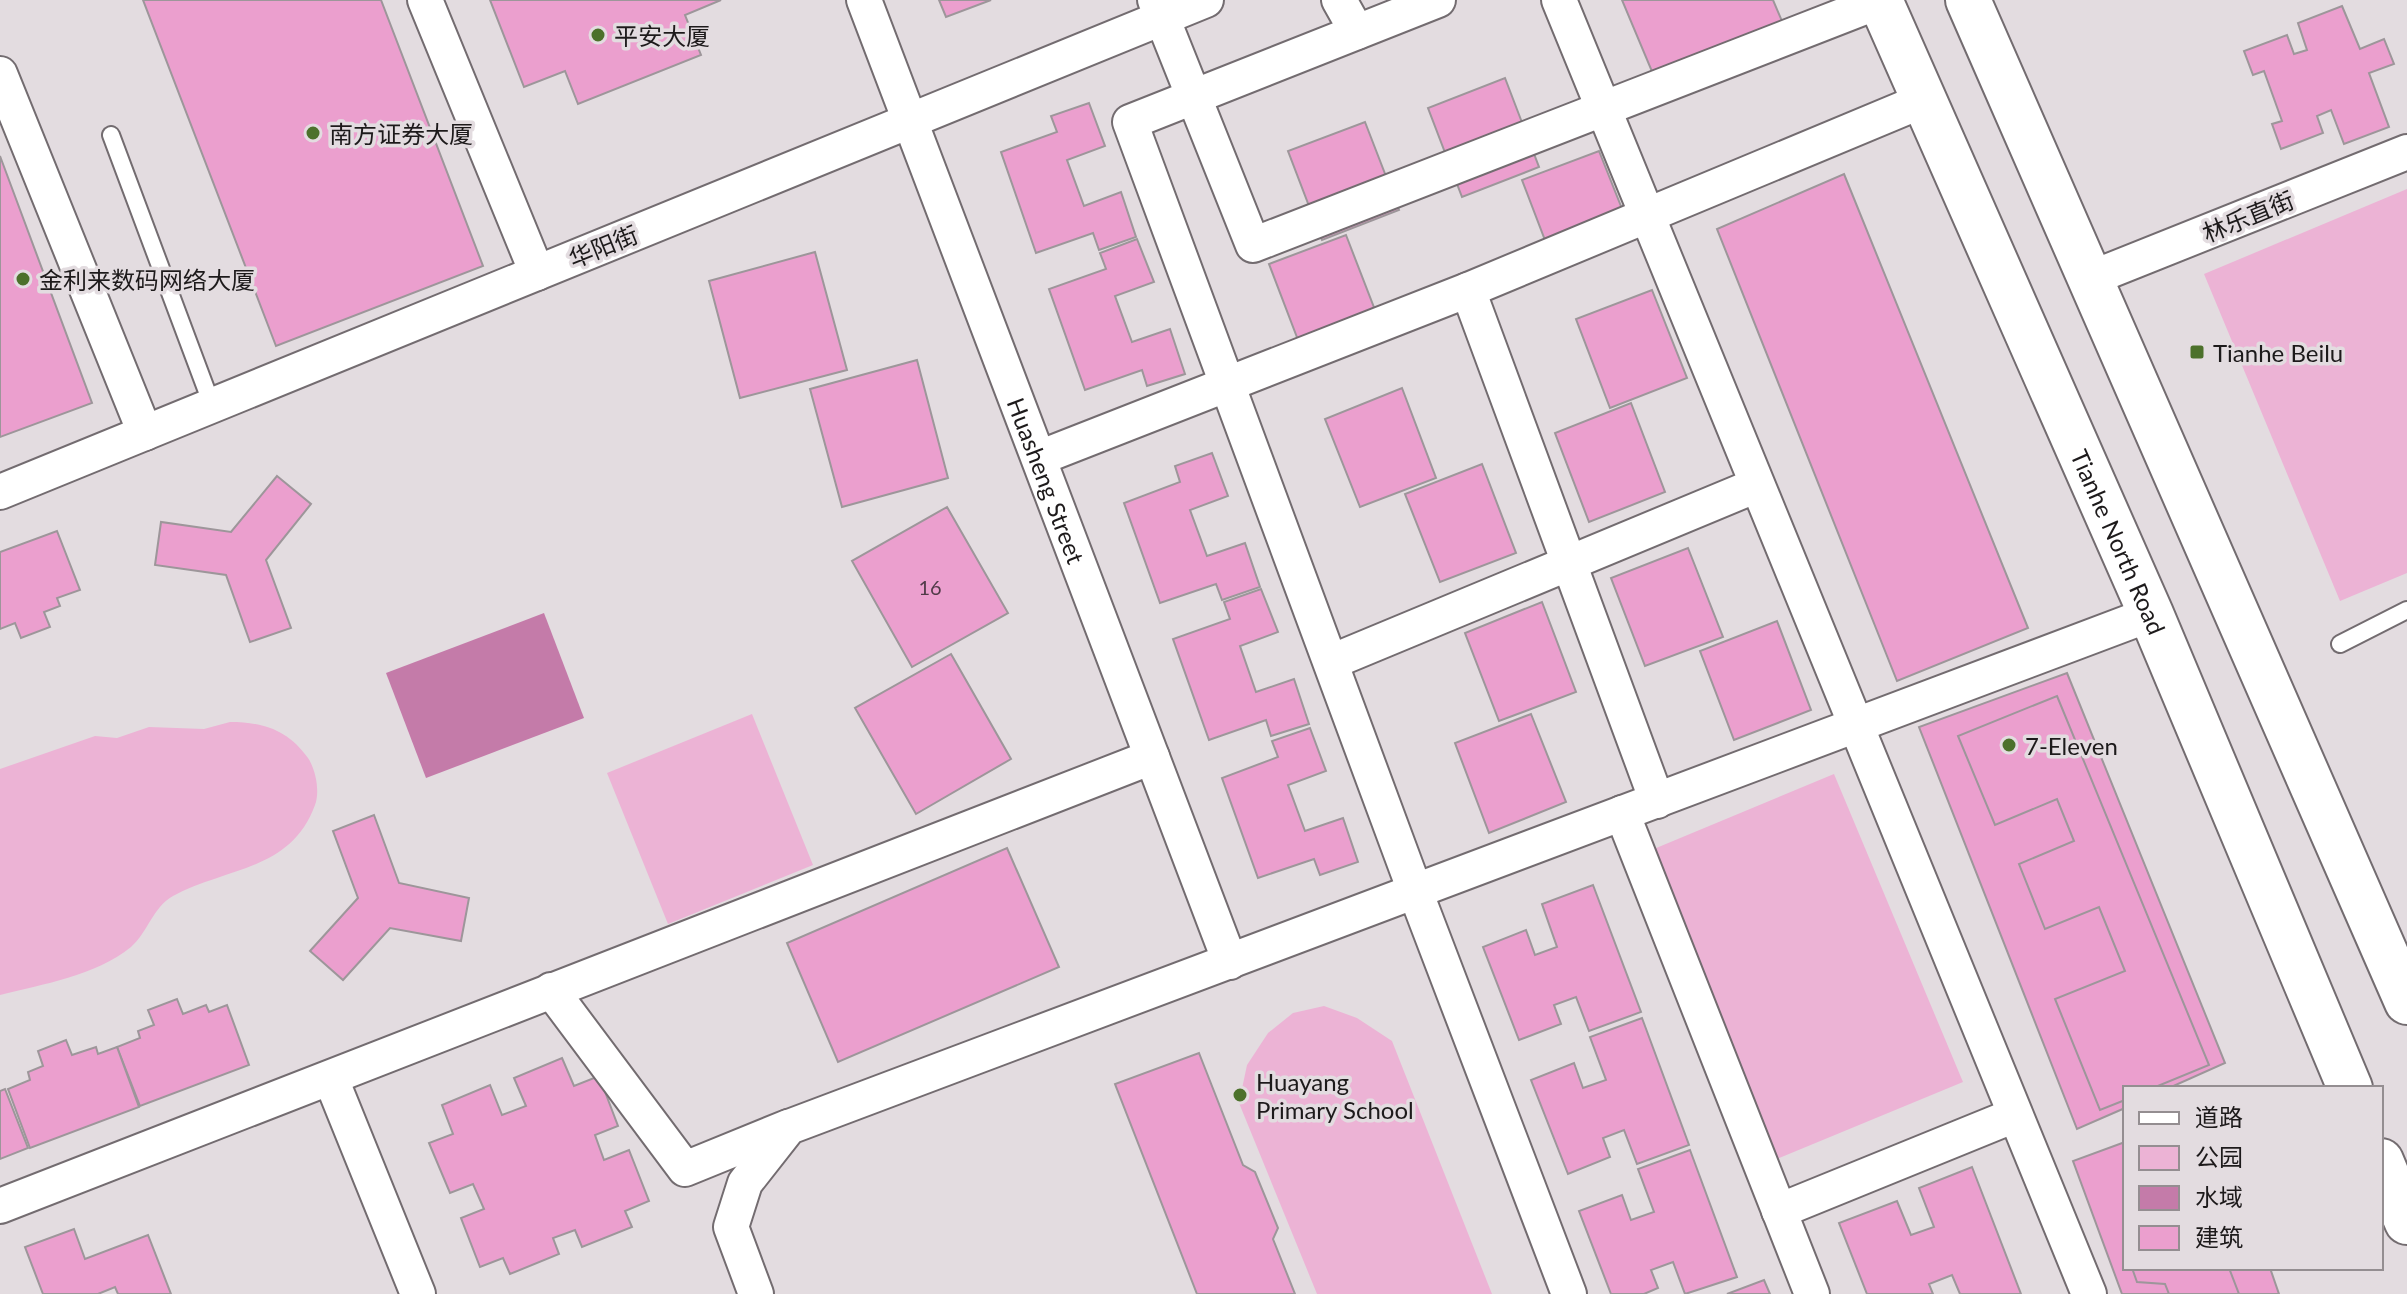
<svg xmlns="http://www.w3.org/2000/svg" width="2407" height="1294" viewBox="0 0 2407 1294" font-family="Lato,'Noto Sans SC',sans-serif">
	<rect width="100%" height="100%" fill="#e3dce0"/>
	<g fill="#ecb3d5">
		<polygon points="2407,189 2407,573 2340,601 2204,274"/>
		<polygon points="752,714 813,865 668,924 607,773"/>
		<path d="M 230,722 C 263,722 288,730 308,758 C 316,770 320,792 315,805 C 291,871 227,867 173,896 C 153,907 148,932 131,947 C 95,976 43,984 0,995 L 0,769 L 95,736 L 117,738 L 149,727 L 204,729 Z"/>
		<polygon points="1834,774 1963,1082 1765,1164 1637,856"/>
		<polygon points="1324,1006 1357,1018 1392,1041 1492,1294 1317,1294 1239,1103 1247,1065 1268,1033 1293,1013"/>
	</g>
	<polygon fill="#c47ba9" points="544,613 584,718 426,778 386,673"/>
	<g fill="#eb9fce" stroke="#9d969a" stroke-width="2">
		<polygon points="143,0 381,0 483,266 276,346"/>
		<polygon points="490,0 721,0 685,15 701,55 578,104 565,71 524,87"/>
		<polygon points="939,0 991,0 946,17"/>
		<polygon points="1622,0 1773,0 1790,40 1661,93"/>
		<polygon points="2342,6 2360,49 2384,39 2394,64 2369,73 2389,127 2344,144 2331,110 2317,116 2323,133 2281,149 2272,124 2282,121 2264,71 2253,75 2244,51 2287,35 2294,54 2307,50 2298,23"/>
		<polygon points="1505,78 1539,167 1462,197 1428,108"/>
		<polygon points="1089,103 1105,146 1067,160 1084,206 1121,192 1136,237 1099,250 1093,233 1036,253 1001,152 1057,132 1051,116"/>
		<polygon points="1365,122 1399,210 1322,240 1288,151"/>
		<polygon points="1599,151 1634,239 1556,269 1522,180"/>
		<polygon points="0,156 92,403 0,437"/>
		<polygon points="1844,174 2028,628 1897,681 1717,229"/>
		<polygon points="1346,235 1380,323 1303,353 1269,264"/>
		<polygon points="1137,239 1154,282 1115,296 1132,342 1170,329 1185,374 1147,386 1142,370 1085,390 1049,289 1106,269 1100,253"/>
		<polygon points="815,252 847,370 740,398 709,281"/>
		<polygon points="1652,290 1687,378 1610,408 1576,319"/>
		<polygon points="917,360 948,478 842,507 810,389"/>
		<polygon points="1402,388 1436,478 1360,507 1325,419"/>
		<polygon points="1631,403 1665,492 1589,522 1555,433"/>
		<polygon points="1212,453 1228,496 1190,510 1207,556 1245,543 1260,587 1222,600 1216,584 1160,603 1124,503 1180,482 1175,466"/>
		<polygon points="1482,464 1516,553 1440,582 1405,494"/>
		<polygon points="277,476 311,504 266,560 291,628 250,642 226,575 155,565 161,522 231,532"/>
		<polygon points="947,507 1008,613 912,667 852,561"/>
		<polygon points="57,531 80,590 57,598 60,606 44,612 50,627 21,638 15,623 0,629 0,552"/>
		<polygon points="1688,548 1723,637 1645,666 1611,578"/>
		<polygon points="1261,589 1278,632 1240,646 1256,692 1294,679 1309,724 1271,736 1266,720 1209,740 1173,639 1230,619 1224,602"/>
		<polygon points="1542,602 1576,692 1499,721 1465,633"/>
		<polygon points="1777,621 1811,710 1734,740 1700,651"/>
		<polygon points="951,654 1011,759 916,814 855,708"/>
		<polygon points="2067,673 2225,1063 2169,1088 2125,1088 2125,1108 2077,1129 1919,727"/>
		<polygon points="2057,696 2209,1065 2153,1088 2125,1088 2125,1100 2100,1110 2055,999 2125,971 2099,907 2045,929 2019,864 2074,841 2057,799 1995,825 1958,736"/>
		<polygon points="1531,714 1566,802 1489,833 1455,743"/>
		<polygon points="1310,728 1326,771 1288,785 1305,831 1343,818 1358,862 1320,875 1314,859 1258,878 1222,778 1278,757 1272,741"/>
		<polygon points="374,815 399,883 469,898 461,941 390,928 343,980 310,951 358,898 333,831"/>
		<polygon points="1007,848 1059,967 838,1062 787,943"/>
		<polygon points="1593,885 1641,1012 1589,1031 1576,997 1554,1005 1561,1024 1519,1040 1483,947 1526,930 1535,955 1557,947 1542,904"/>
		<polygon points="177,999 183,1014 206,1005 209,1012 227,1005 249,1065 140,1106 117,1047 140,1038 138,1031 154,1025 148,1010"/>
		<polygon points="1642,1018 1689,1145 1637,1164 1624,1130 1603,1138 1610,1157 1568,1174 1531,1080 1574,1063 1583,1088 1606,1080 1590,1037"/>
		<polygon points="66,1040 72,1055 96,1047 98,1054 117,1047 139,1107 30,1148 8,1089 30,1080 28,1072 43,1066 38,1051"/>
		<polygon points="1199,1053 1243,1165 1255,1172 1278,1228 1273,1239 1295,1294 1197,1294 1115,1084"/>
		<polygon points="562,1058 574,1086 599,1076 618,1126 595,1135 604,1160 629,1150 649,1201 625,1211 632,1227 582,1247 575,1230 553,1238 559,1254 510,1274 503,1258 480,1267 461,1218 484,1209 473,1184 450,1193 429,1143 453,1134 442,1105 490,1085 502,1115 526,1106 514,1078"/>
		<polygon points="5,1089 28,1148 0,1159 0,1091"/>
		<polygon points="2125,1142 2125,1268 2270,1268 2279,1294 2122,1294 2073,1161"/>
		<polygon points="1690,1150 1737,1277 1685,1294 1673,1262 1651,1270 1658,1288 1644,1294 1611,1294 1579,1211 1622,1195 1631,1220 1654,1212 1638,1169"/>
		<polygon points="1972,1167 2021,1294 1960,1294 1952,1275 1929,1284 1933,1294 1867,1294 1839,1223 1897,1201 1911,1235 1934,1227 1919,1188"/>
		<polygon points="74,1229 85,1259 148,1235 171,1294 118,1294 115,1287 98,1294 43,1294 25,1247"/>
		<polygon points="2132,1268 2229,1268 2239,1294 2169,1294 2165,1284 2137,1282"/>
		<polygon points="1764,1280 1770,1294 1727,1294"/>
	</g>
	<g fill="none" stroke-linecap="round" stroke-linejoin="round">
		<defs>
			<g id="lane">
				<polyline points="111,135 212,405"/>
				<polyline points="2340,644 2407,610"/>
			</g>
			<g id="street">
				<polyline points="425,0 537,273"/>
				<path id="s1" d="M 864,0 L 1230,962"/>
				<polyline points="1155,0 1253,245 1883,0"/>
				<polyline points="1339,0 1357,32"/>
				<polyline points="1438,0 1130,122 1415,891 1569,1294"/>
				<polyline points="1559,0 2089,1294"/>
				<polyline points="0,74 145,433"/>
				<polyline points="2089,279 2407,152"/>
				<polyline points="1468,290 1657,801"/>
				<polyline points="1039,458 1468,290 1924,100"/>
				<polyline points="0,492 1206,0"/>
				<polyline points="1331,662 1757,485"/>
				<polyline points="1622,813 1812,1294"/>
				<polyline points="551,990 685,1169 788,1127"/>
				<polyline points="331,1079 418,1294"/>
				<polyline points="0,1206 1152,757"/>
				<polyline points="1779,1211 2015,1115"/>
				<polyline points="756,1294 731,1227 745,1183 789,1127 2151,614"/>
			</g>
			<g id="primary">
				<path id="s2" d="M 1880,0 L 2151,614 L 2350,1088"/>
				<polyline points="1968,0 2407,1002"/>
				<polyline points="2381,1161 2407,1222"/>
			</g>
		</defs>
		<use href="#lane" stroke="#736c70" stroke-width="20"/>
		<use href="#street" stroke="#736c70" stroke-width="38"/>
		<use href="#primary" stroke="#736c70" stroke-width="48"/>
		<use href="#lane" stroke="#fff" stroke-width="16"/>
		<use href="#street" stroke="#fff" stroke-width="34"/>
		<use href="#primary" stroke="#fff" stroke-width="44"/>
	</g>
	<g fill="#4c712b" stroke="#e3dce0" stroke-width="3">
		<circle cx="598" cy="35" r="8"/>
		<circle cx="313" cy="133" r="8"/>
		<circle cx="23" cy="279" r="8"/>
		<rect x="2189" y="344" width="16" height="16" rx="4"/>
		<circle cx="2009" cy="745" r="8"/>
		<circle cx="1240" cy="1095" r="8"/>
	</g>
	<g text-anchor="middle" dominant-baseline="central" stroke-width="7" stroke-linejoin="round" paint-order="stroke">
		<g font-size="20" fill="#503b48">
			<text x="930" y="587">16</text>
		</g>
		<g font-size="24" fill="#1d1a1b" stroke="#e3dce0" text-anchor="start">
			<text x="614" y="35">平安大厦</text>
			<text x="329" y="133">南方证券大厦</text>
			<text x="39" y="279">金利来数码网络大厦</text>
			<text x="2213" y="352">Tianhe Beilu</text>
			<text x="2025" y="745">7-Eleven</text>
			<text x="1256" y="1081">Huayang<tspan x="1256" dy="28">Primary School</tspan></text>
		</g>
		<g font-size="24" fill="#1d1a1b" stroke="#e3dce0">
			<text transform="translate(2248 216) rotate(-22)">林乐直街</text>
			<text transform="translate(603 246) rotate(-22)">华阳街</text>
			<text stroke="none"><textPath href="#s1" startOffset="514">Huasheng Street</textPath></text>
			<text stroke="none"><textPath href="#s2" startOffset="592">Tianhe North Road</textPath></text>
		</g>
	</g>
	<rect x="2123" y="1086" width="260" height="184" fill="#e3dce0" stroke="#948e91" stroke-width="2"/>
	<rect x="2139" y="1112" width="40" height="12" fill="#ffffff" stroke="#948e91" stroke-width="2"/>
	<text x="2195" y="1126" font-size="24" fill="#1d1a1b">道路</text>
	<rect x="2139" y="1146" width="40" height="24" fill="#ecb3d5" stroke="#948e91" stroke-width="2"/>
	<text x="2195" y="1166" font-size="24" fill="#1d1a1b">公园</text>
	<rect x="2139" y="1186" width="40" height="24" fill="#c47ba9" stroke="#948e91" stroke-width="2"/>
	<text x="2195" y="1206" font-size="24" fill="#1d1a1b">水域</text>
	<rect x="2139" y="1226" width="40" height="24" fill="#eb9fce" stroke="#948e91" stroke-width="2"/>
	<text x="2195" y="1246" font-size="24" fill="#1d1a1b">建筑</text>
</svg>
